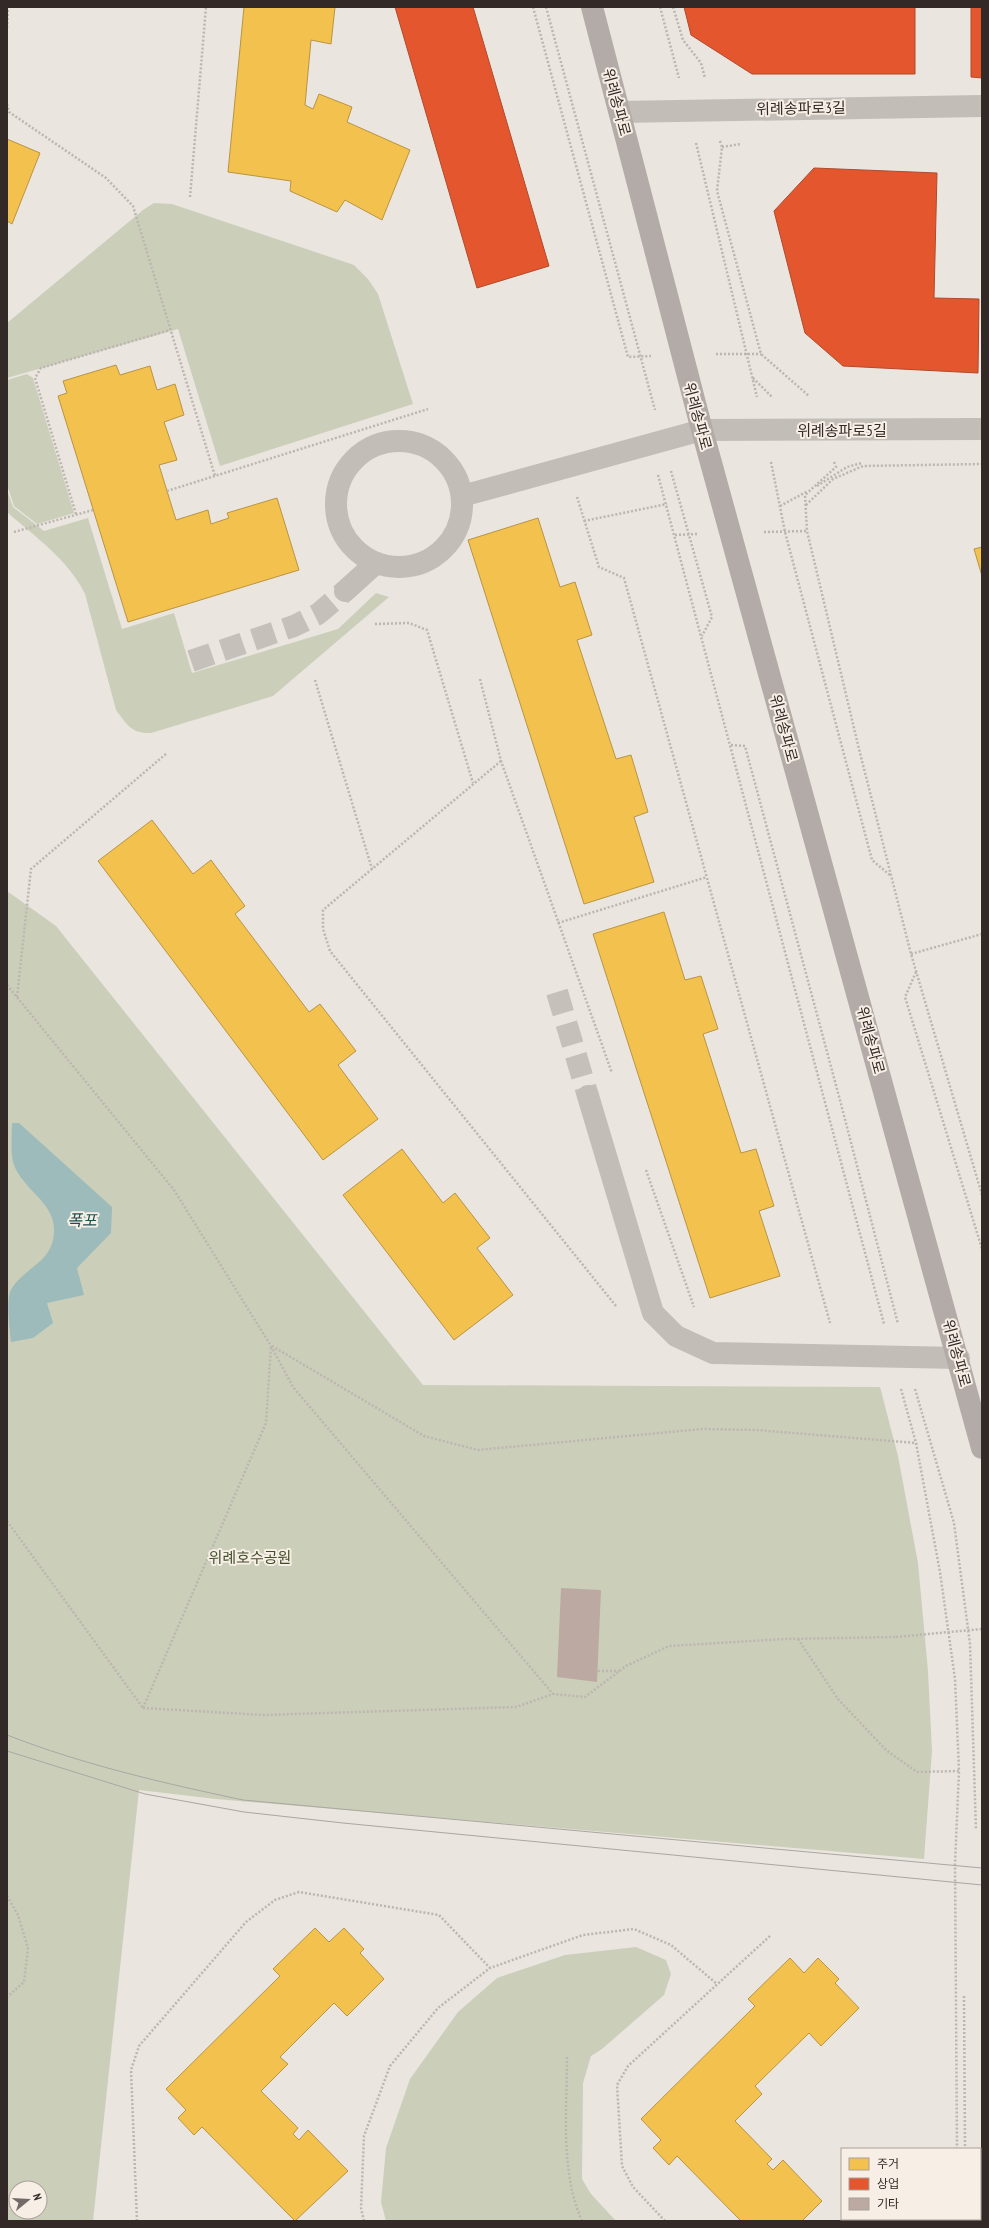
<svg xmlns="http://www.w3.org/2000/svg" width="989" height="2228" viewBox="0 0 989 2228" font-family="'PT Sans Narrow','Noto Sans KR',sans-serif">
	<rect width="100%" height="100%" fill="#eae5df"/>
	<g fill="#cbcfba" fill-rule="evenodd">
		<polygon points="154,203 172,204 354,265 368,279 378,294 413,404 220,466 178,329 7,378 7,323 143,210"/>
		<polygon points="27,374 33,378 74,513 37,524 14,506 7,485 7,380"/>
		<path d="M 7,490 L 13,507 L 44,531 L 88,518 L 122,629 L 174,613 L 192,673 L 338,629 L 376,593 L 389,597 L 273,696 L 151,733 C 131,733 128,726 116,710 L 85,594 C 68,559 35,537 7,512 Z"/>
		<path d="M 7,891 L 56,926 L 423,1385 L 880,1387 L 898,1456 L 918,1563 L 928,1671 L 932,1751 L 924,1859 L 216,1799 L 139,1790 L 93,2221 L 7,2221 ZM 16,2188 L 40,2188 L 40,2212 L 16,2212 Z"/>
		<polygon points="636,1947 666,1960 671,1974 664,1995 602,2049 591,2056 583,2083 582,2179 591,2194 616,2221 386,2221 381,2202 386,2148 410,2079 458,2012 497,1978 565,1955"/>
	</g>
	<path fill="#9cbbba" d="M 12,1123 L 19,1123 L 112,1207 L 111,1233 L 77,1268 L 84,1295 L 47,1303 L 53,1323 L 33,1338 L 11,1342 C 10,1330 5,1298 12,1288 C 26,1266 55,1262 54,1228 C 53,1202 23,1189 14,1165 C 10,1154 12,1135 12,1123 Z"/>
	<g fill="#f2c14e" stroke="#b99442">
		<polygon points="244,7 335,7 331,44 311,40 305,105 313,109 319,94 352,107 347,122 410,150 382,220 345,200 337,212 290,191 291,181 228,172"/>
		<polygon points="7,139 40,153 12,224 7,221"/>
		<polygon points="116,365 120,375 150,366 157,390 175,384 184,415 164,422 177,460 159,465 176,520 208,510 211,524 229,518 227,513 277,498 299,570 128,622 58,396 67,393 63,381"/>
		<polygon points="538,518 560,587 575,582 592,635 577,640 616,759 631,755 648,812 634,817 654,882 584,904 468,540"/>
		<polygon points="982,547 982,576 974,549"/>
		<polygon points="152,820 193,874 211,860 245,906 235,914 309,1012 320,1004 356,1051 338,1065 378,1119 323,1160 98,861"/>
		<polygon points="664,912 685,980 701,976 718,1029 703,1034 741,1153 756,1149 774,1206 759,1211 780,1276 710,1298 593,934"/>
		<polygon points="402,1149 443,1203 455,1193 490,1238 477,1248 513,1295 454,1340 343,1195"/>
		<polygon points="315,1928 329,1942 344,1928 364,1949 360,1953 384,1979 347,2016 334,2003 280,2057 288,2064 261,2091 298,2128 293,2134 299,2140 308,2130 348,2171 295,2221 202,2127 194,2135 178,2118 186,2110 166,2089 280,1976 273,1969"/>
		<polygon points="790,1958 804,1973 818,1958 839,1979 835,1983 859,2008 821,2046 809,2033 755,2086 762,2094 735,2121 772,2159 767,2164 773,2170 783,2160 822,2201 802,2221 741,2221 677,2156 669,2165 653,2148 661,2140 641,2119 755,2006 748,1999"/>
	</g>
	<g fill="#e4572e" stroke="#af4a2c">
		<polygon points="395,7 473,7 549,266 477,288"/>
		<polygon points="684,7 915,7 915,74 752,74 691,35"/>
		<polygon points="971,7 982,7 982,78 971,77"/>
		<polygon points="814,168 937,173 934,298 979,299 978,373 843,366 805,333 774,211"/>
	</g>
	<polygon fill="#bca9a2" points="561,1588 601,1590 597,1682 557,1677"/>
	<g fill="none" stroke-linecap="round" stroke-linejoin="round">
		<g stroke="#c5c0ba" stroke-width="22" stroke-dasharray="22 11" stroke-linecap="butt">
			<polyline points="191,661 294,626 318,614 345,591"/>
			<polyline points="557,992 588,1096"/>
		</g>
		<g stroke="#bcb5b0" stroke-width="2.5" stroke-dasharray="2 2" stroke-linecap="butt">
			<polyline points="533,7 628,357 651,356"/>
			<polyline points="546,7 655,410"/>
			<polyline points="660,7 679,78"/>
			<polyline points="673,7 683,40 701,63 705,78"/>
			<polyline points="7,28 8,7"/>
			<polyline points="7,104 9,112 106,178 133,206 215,476"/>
			<polyline points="720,141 722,147 717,191 761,354 809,396"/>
			<polyline points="696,143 757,397"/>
			<polyline points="722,147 741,144"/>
			<polyline points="190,197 206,7"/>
			<polyline points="716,354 761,354"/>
			<polyline points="753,378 772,397"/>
			<polyline points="771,462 785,532 872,860 891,876"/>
			<polyline points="834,462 836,467 805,495 807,531 859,749 911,954 982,1195"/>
			<polyline points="671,471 712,617 702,636"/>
			<polyline points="658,475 884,1324"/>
			<polyline points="817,486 847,467 862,463"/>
			<polyline points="167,491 428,409"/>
			<polyline points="577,497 599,567 624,578 830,1323"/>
			<polyline points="806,505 833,479 863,466 982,464"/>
			<polyline points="780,506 808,491"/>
			<polyline points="76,514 35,378 41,368 170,330"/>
			<polyline points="584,521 667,504"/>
			<polyline points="14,532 93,510"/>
			<polyline points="764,532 807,531"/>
			<polyline points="675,535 697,534"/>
			<polyline points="375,624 409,623 427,630 473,783"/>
			<polyline points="480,679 501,761 612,1073"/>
			<polyline points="315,680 372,869"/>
			<polyline points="731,745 745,746 841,1104 898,1324"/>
			<polyline points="501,761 323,910 323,929 330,951 616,1306"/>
			<polyline points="558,923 707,877"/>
			<polyline points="911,954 982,934"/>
			<polyline points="916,972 905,997 982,1249"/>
			<polyline points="7,985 174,1190 271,1346 293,1387 553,1694"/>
			<polyline points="17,997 31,869 167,753"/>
			<polyline points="646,1170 694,1307"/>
			<polyline points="272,1346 424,1436 478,1450 702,1429 756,1430 916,1443"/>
			<polyline points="901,1389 916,1443 940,1572 955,1679 959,1771 955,1864 957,2149"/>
			<polyline points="915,1389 954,1523 970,1644 976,1830"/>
			<polyline points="7,1521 143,1708"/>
			<polyline points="798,1639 838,1699 886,1750 917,1772 959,1771"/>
			<polyline points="598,1671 619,1671"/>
			<polyline points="143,1708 263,1715 516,1707 553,1694 585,1697 626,1666 669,1646 784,1639 896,1637"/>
			<polyline points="143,1708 266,1423 271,1346"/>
			<polyline points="7,1896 18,1915 28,1948 24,1982 7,1997"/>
			<polyline points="964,1996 965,2149"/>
			<path d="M 567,2057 C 567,2111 560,2171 582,2221"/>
			<polyline points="980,2176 982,2176"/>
			<polyline points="137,2221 131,2070 139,2046 246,1922 275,1900 299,1892 439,1915 490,1968"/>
			<polyline points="364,2221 361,2208 364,2136 390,2066 438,2008 490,1968 583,1935 634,1929 671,1945 717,1984"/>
			<polyline points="665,2221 633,2187 622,2166 617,2085 628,2066 770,1936"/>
			<polyline points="956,2221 956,2219"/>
			<polyline points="964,2221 964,2219"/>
		</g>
		<g stroke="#c3bdb8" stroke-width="22">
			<polyline points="620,112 982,106"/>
			<circle cx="399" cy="504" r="63"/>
			<polyline points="462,496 702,430 982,429"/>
			<polyline points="345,591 376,563"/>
			<polyline points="588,1096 653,1313 676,1336 713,1353 959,1358"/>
		</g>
		<polyline stroke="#b2aba7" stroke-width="22" points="592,7 702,430 982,1448"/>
		<g stroke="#aba6a2" stroke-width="1">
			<path d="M 7,1735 C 84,1765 163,1783 243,1800 L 982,1868"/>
			<polyline points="7,1751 145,1794 244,1812 343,1823 982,1885"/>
		</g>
		<polyline stroke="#bcb5b0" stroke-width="2.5" stroke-dasharray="2 2" stroke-linecap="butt" points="896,1637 982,1629"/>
	</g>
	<g text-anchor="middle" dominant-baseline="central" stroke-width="4" stroke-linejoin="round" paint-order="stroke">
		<g font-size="15" fill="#332a27" stroke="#f7efe6">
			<text transform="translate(617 102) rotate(75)">위례송파로</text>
			<text transform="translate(801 108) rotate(-1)">위례송파로3길</text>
			<text transform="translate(698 416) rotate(75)">위례송파로</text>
			<text x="842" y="430">위례송파로5길</text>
			<text transform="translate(784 728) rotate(75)">위례송파로</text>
			<text transform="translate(871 1040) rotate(75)">위례송파로</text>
			<text transform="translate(957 1353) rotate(75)">위례송파로</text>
		</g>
		<g font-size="15" fill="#434f2d" stroke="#f7efe6">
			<text x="250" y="1557">위례호수공원</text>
		</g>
		<g font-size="16" font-style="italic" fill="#204f51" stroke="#f7efe6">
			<text x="82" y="1220">폭포</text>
		</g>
	</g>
	<rect width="989" height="2228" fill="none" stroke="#332a27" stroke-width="16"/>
	<rect x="841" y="2148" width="140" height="72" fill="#f7efe6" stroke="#a9a09a"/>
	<rect x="849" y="2158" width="20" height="12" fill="#f2c14e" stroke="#a9a09a"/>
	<text x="877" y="2168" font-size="12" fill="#332a27">주거</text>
	<rect x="849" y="2178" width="20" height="12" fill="#e4572e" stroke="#a9a09a"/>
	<text x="877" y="2188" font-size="12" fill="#332a27">상업</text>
	<rect x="849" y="2198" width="20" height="12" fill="#bca9a2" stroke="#a9a09a"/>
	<text x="877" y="2208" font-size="12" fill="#332a27">기타</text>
	<g transform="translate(28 2200) rotate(72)"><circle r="19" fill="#f7efe6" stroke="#a9a09a"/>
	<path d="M0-3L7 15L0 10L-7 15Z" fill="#736b67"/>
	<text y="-6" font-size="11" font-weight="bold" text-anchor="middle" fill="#332a27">N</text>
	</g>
</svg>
